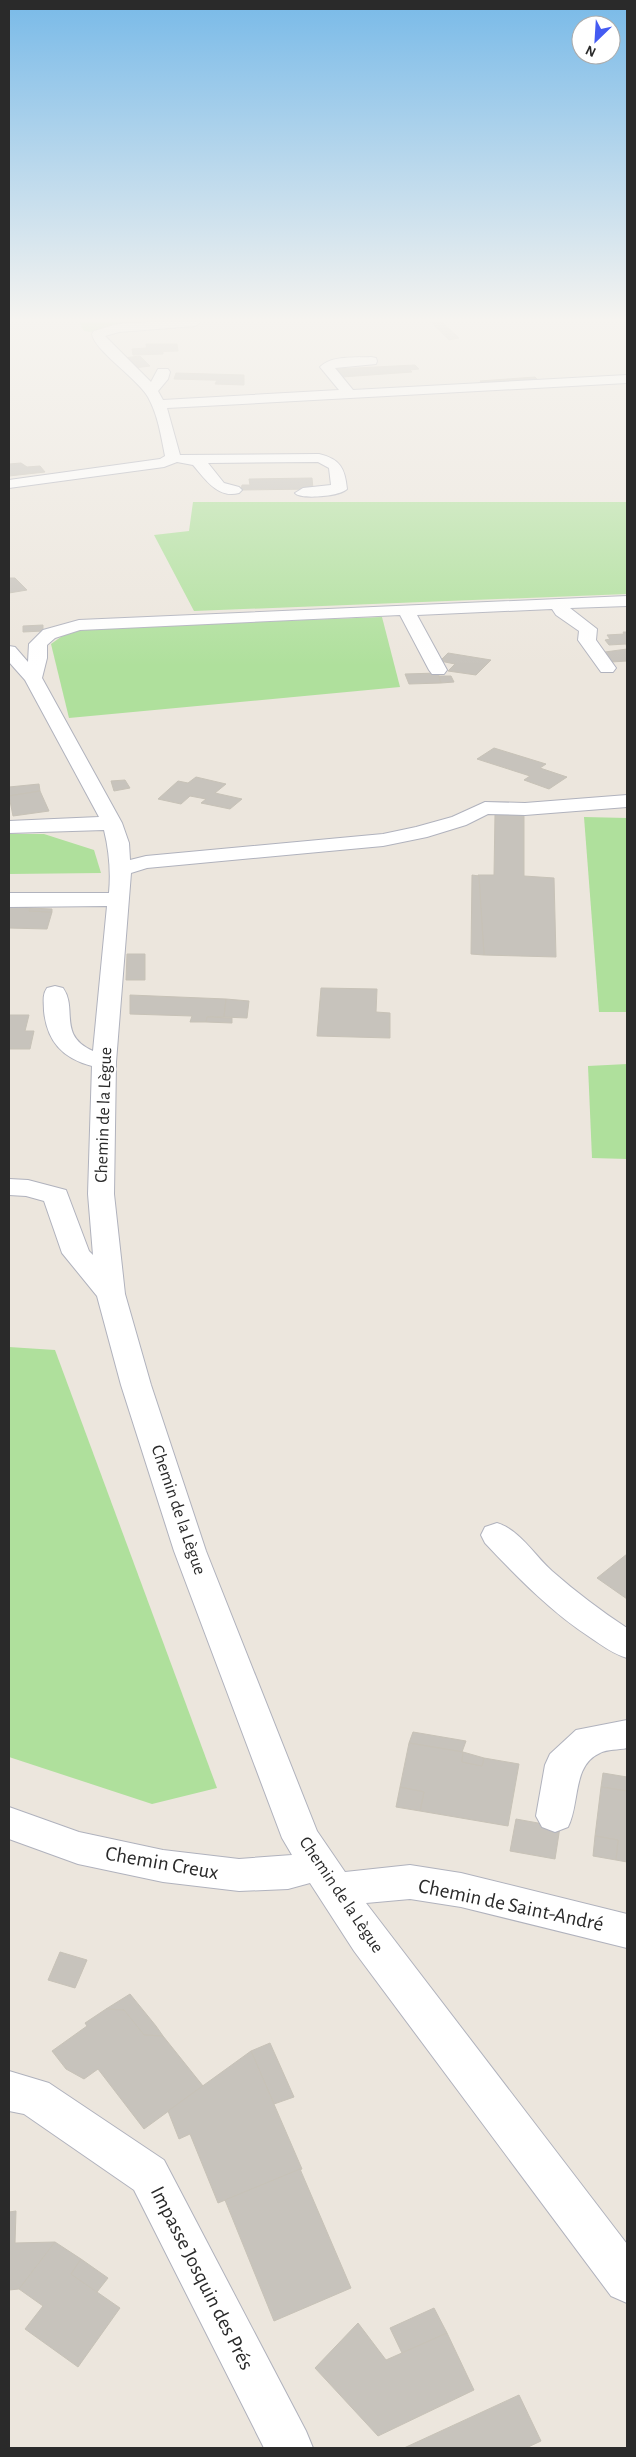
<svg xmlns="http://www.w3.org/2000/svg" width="636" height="2457" viewBox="0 0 636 2457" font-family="'Alegreya Sans',sans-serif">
	<rect width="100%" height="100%" fill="#ece6dd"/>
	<g fill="#afe09c">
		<polygon points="79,322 158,322 123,325 91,332 84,331"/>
		<polygon points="193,502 627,502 627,594 194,611 154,535 189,531"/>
		<polygon points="382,617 400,687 69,718 51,644 72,629"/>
		<polygon points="584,817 627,818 627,1012 599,1012"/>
		<polygon points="9,834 44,834 94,850 101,873 9,874"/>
		<polygon points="627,1064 627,1159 592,1158 588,1066"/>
		<polygon points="9,1347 55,1350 217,1788 152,1804 9,1757"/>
	</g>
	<g fill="#c7c3bc" stroke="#c7c2b7">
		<polygon points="431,322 442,322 459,338 449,340"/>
		<polygon points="146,344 177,344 178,351 147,352"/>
		<polygon points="146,348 147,352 163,351 163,354 133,355 132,349"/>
		<polygon points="140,356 150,366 134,368 124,358"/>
		<polygon points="415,365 419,369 410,370 412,372 342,377 336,369"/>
		<polygon points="176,373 244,375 244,381 174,379"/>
		<polygon points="535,377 541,383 484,386 480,381"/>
		<polygon points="217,380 244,381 244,385 215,384"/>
		<polygon points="21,463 27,467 40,466 45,472 9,476 9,464"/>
		<polygon points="312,478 313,489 241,490 242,485 250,485 249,479"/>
		<polygon points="9,578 15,578 27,590 9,593"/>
		<polygon points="43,625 43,631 23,632 23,626"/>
		<polygon points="623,632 627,632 627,648 626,644 609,645 605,640 610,639 607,635 624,634"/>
		<polygon points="627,649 627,661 611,662 605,652"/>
		<polygon points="448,653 491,660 476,675 448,671 455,664 440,661"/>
		<polygon points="438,673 441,683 409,684 405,674"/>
		<polygon points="439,676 451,676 454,682 441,683"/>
		<polygon points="494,748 546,764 540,768 567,777 549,789 524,780 530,776 477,759"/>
		<polygon points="196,777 226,784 215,793 242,799 230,809 201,803 206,799 190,796 181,804 158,799 178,781 188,783"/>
		<polygon points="125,780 130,788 114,791 111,781"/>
		<polygon points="39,784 40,791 9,796 9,787"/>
		<polygon points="40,791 49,811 13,816 9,796"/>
		<polygon points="495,814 524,815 524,876 554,878 556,957 484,955 478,875 494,875"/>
		<polygon points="472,875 479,876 484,955 471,954"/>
		<polygon points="9,906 30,908 29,911 52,912 47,929 9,928"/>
		<polygon points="30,908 52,909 52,912 29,911"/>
		<polygon points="127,954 145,954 145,980 126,980"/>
		<polygon points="321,988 377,989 376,1012 390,1013 390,1038 317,1036"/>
		<polygon points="130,995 226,999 224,1017 207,1017 206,1022 190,1022 192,1016 130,1014"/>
		<polygon points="226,999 249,1001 247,1018 224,1017"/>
		<polygon points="9,1015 29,1015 25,1031 34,1031 30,1049 9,1049"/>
		<polygon points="207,1017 232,1018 232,1023 206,1022"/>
		<polygon points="627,1554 627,1599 597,1578"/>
		<polygon points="413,1732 466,1741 462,1752 409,1743"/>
		<polygon points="409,1743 463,1752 462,1762 482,1766 484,1758 519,1764 508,1826 420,1811 424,1792 400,1787"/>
		<polygon points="463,1752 484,1758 482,1766 462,1762"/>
		<polygon points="603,1773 627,1777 627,1791 601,1787"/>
		<polygon points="400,1787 424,1792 420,1811 396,1807"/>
		<polygon points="601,1787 627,1791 627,1862 616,1860 618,1840 595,1836"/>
		<polygon points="516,1819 560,1827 555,1859 510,1851"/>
		<polygon points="595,1836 618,1840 616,1860 593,1856"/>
		<polygon points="60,1952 87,1960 75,1988 48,1980"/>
		<polygon points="130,1994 156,2026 163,2036 144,2035 124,2010 106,2009"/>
		<polygon points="106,2009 124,2010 144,2035 163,2036 203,2086 144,2129 98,2069 84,2079 66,2069 52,2051 87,2026 85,2023"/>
		<polygon points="270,2043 294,2097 274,2104 251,2051"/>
		<polygon points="251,2051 302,2169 218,2203 190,2134 179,2139 168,2111"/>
		<polygon points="300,2169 351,2288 274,2321 225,2200"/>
		<polygon points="16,2211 15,2243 55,2242 19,2289 9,2290 9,2212"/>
		<polygon points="55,2242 81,2259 71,2274 120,2308 78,2367 25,2329 43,2306 19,2289"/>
		<polygon points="81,2259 108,2278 97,2292 71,2274"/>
		<polygon points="434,2308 447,2333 402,2353 390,2328"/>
		<polygon points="358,2323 386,2360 447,2333 474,2390 378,2436 315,2368"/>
		<polygon points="519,2395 541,2441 526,2448 404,2448"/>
	</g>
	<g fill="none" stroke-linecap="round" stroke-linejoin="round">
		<defs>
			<g id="minor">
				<path d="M 149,322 L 201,322 L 195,326 L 119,332 L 105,336 L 151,382 L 158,369 L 168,369 L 170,372 L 168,379 L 158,391 L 163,400 L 339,390 L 320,367 C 331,355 357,358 371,357 L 376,358 L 377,361 L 376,364 L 335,368 L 353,390 L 627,375 L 627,383 L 167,408 L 180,455 L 319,454 C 340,459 345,468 347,489 C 341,496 301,500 295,493 L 303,488 L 331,485 L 329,468 L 318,462 L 208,463 L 224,483 L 239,487 L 242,490 L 239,493 C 218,499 205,479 193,465 L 177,462 L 164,467 L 9,488 L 9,480 L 160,459 L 165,456 C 161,436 158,415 148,397 C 137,378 94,350 92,334 L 94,331 L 118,324 Z"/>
				<path d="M 627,596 L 627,606 L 570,608 L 597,629 L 596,640 L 616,668 L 613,672 L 601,672 L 578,640 L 579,631 L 556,615 L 552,609 L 417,615 L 447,670 L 444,674 L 432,674 L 429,670 L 400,615 L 80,630 L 55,638 L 47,645 L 47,658 L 42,678 L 122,823 L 129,843 L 130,860 L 146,856 L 383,834 L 416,827 L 452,817 L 485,802 L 525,803 L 627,795 L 627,807 L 525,815 L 488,814 L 466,825 L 427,837 L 383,846 L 147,868 L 131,873 L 116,1062 L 114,1194 L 125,1294 L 151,1385 L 206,1551 L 317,1831 L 345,1872 L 410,1865 L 461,1873 L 627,1914 L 627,1948 L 461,1907 L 410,1899 L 366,1903 L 627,2244 L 627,2303 L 611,2296 L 354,1951 L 310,1883 L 288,1889 L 239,1891 L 163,1882 L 78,1864 L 9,1839 L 9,1807 L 79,1832 L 163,1850 L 239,1859 L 292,1855 L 282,1838 L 174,1551 L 121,1385 L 97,1296 L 62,1253 L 44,1201 L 26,1196 L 9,1195 L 9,1179 L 28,1180 L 66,1190 L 89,1251 L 93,1255 L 88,1194 L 92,1066 C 62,1058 47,1041 44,1011 C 44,1003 42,995 47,988 L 55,986 L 63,988 C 78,1009 57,1035 93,1051 L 107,906 L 9,907 L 9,893 L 109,893 C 111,872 109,850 104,830 L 9,833 L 9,821 L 99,817 L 25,680 L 9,662 L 9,646 L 15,647 L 28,662 L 29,644 L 43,630 L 79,620 Z"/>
				<path d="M 497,1523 C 520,1530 534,1555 552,1571 C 576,1592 601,1611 627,1628 L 627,1658 C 613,1654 603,1646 591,1638 C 551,1612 518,1578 485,1543 L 481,1535 L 485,1527 Z"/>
				<path d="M 627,1720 L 627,1748 C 619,1750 607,1749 600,1753 C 572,1765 580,1804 568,1827 L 555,1832 L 542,1827 L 536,1816 L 545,1765 L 550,1754 L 576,1730 Z"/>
				<polygon points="9,2071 49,2083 164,2160 306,2431 313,2448 264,2448 134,2190 24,2114 9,2111"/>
			</g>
		</defs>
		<use href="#minor" stroke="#b0b2bd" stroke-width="2"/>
		<use href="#minor" fill="#fff" fill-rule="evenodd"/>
	</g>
	<linearGradient id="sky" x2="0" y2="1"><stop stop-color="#79bae8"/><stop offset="0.48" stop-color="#f6f4f0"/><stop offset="1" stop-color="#f6f4f0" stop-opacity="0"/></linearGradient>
	<rect width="636" height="666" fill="url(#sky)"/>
	<g text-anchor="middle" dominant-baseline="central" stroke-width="4.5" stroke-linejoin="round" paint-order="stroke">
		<g font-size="18" fill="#2a2a2a" stroke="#fff">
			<text transform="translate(104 1115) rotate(-88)">Chemin de la Lègue</text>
			<text transform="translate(178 1510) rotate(71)">Chemin de la Lègue</text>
			<text transform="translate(341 1895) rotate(56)">Chemin de la Lègue</text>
		</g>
		<g font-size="21" fill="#2a2a2a" stroke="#fff">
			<text transform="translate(162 1863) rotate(10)">Chemin Creux</text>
			<text transform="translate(511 1905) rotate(12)">Chemin de Saint-André</text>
			<text transform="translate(202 2278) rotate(63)">Impasse Josquin des Prés</text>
		</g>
	</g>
	<rect width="636" height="2457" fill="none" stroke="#2a2a2a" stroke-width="20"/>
	<g transform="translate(596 40) rotate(205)"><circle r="24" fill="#ffffff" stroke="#aaaaaa"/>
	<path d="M0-4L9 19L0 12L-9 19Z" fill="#445bf2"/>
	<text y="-8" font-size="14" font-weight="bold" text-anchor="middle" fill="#2a2a2a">N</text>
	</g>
</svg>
